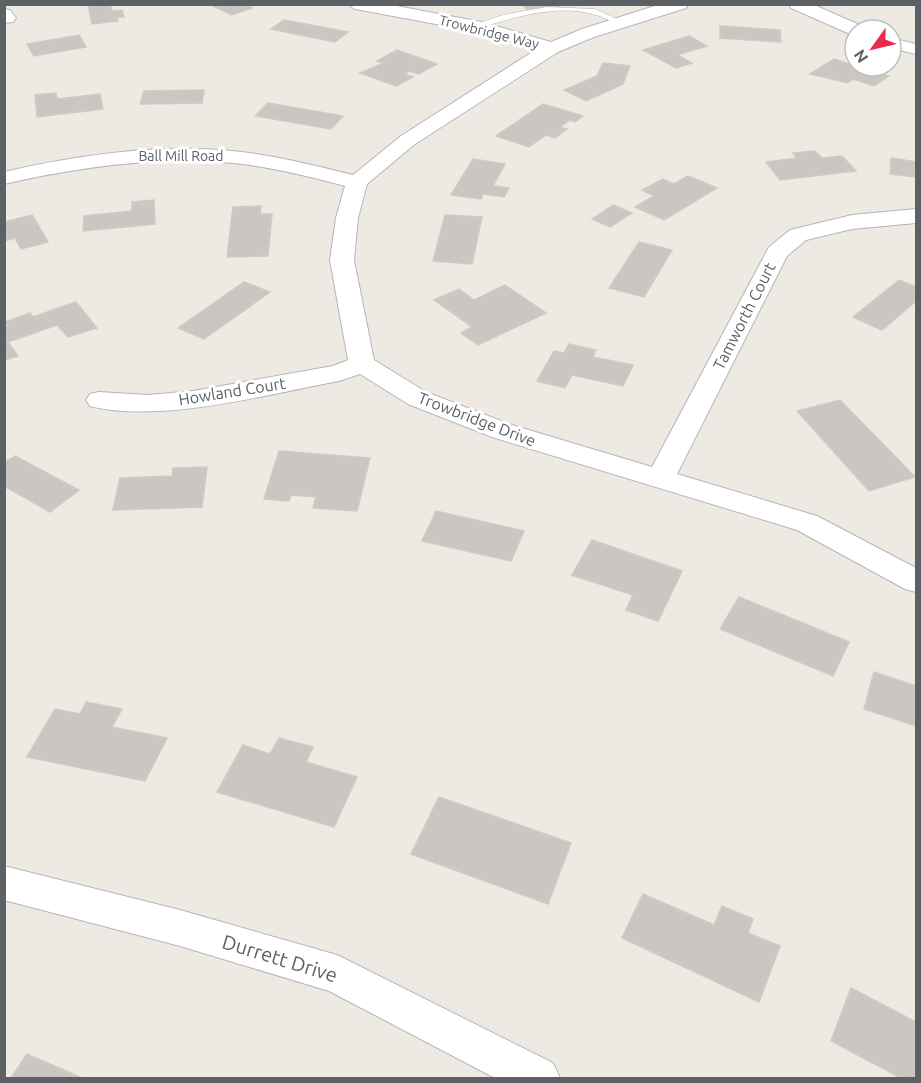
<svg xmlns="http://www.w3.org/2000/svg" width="921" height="1083" viewBox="0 0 921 1083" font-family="Ubuntu,sans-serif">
	<rect width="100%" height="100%" fill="#eee9e2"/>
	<g fill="#cbc6c2" stroke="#d3c9c1" stroke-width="1.5">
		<polygon points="88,4 110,4 112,11 122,10 124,17 117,17 118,21 92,24"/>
		<polygon points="209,4 244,4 252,8 232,15"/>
		<polygon points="505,4 560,4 561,6 526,9 524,5"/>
		<polygon points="284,20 348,32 335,42 271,29"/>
		<polygon points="720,26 780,30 781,42 720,38"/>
		<polygon points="79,35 86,47 34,56 27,44"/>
		<polygon points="689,36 707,46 677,55 692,63 676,68 643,50"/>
		<polygon points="397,50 437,64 419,74 409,71 404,74 413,77 396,86 360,73 384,63 377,61"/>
		<polygon points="834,59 855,66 889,76 874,86 853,79 848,83 810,74"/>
		<polygon points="603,63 630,66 623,84 586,101 564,90 597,76"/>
		<polygon points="204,90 202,103 140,104 144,91"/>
		<polygon points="56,93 57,99 100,94 103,109 37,117 35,95"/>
		<polygon points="268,103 343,116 331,129 255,116"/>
		<polygon points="543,104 583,116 575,122 570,120 560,127 567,129 555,138 546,135 529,147 496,136"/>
		<polygon points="815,151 822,158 842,156 856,171 780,180 766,162 797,158 793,153"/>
		<polygon points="891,158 916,162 916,177 890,174"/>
		<polygon points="473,159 505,164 493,186 509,188 504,197 483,194 481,199 451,195"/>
		<polygon points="688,176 717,188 664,220 635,207 654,196 642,190 663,179 674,184"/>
		<polygon points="154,200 155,224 83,231 84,216 132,211 132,202"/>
		<polygon points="613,205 632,213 610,227 592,219"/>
		<polygon points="261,206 260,214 272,214 268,256 227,257 233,207"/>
		<polygon points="32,215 48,242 21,249 15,238 4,241 4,222"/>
		<polygon points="445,215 482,217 472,264 433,261"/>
		<polygon points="639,242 672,250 644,297 609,288"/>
		<polygon points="899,280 916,287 916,301 882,330 853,317"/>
		<polygon points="244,282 270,292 204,339 178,328"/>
		<polygon points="505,285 546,313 478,345 461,333 472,327 434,300 459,289 474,300"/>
		<polygon points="76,302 97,328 68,337 57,325 8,342 18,356 4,360 4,328 8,326 5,322 30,313 33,317"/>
		<polygon points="569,344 596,350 593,357 633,365 623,386 572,375 565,388 537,381 554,351 564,353"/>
		<polygon points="840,400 915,477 869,491 797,411"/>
		<polygon points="279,451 370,458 357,511 313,508 316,497 291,495 289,501 264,499"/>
		<polygon points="15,456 79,490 50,512 4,486 4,463"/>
		<polygon points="207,467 202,507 113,510 120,478 172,476 173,468"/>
		<polygon points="436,511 524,531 511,561 422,541"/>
		<polygon points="592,540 682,571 658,621 626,610 633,595 572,575"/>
		<polygon points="739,597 849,642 833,676 720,629"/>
		<polygon points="874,672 916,686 916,726 864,709"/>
		<polygon points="86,702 122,709 112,727 167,738 145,781 27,757 55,709 80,714"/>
		<polygon points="279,738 313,747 306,762 357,777 334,827 217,792 243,745 270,754"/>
		<polygon points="439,797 571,843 548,904 411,854"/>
		<polygon points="643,894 714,925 722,906 753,919 748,933 780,946 759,1002 622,938"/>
		<polygon points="851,988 916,1022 916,1078 901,1078 831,1041"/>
		<polygon points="27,1054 82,1078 11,1078"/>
	</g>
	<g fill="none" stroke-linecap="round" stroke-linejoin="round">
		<defs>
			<path id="service" d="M 547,7 L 595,9 L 626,23 L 622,26 C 613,23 605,17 596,15 C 557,3 513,18 475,29 L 471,26 L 503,15 Z"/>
			<g id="minor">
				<path d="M 347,4 L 386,4 L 482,22 L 551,42 L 582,29 L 661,4 L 688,4 L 686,8 L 594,37 L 558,52 L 415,144 L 367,184 L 358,218 L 354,260 L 374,360 L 426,392 L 512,425 L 652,467 L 769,247 L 790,230 L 852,215 L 916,209 L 916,223 L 852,229 L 806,240 L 787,256 L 677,474 L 817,516 L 916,568 L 916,592 L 905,589 L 797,530 L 492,437 L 408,404 L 360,374 L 339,381 C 268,394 159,424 90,406 L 86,400 L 90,394 L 99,392 L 148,395 L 193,391 L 333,366 L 348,360 L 330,260 L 336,218 L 345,186 C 308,176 271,167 233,163 C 155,156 80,167 4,184 L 4,172 C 79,155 155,144 232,151 C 273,155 313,165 353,175 L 401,136 L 537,49 L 479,32 L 355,9 Z"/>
				<polygon points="789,4 812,4 862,26 865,30 855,30 855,35 850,34 791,8"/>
				<polygon points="4,9 10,10 16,18 13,22 4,23"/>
				<polygon points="891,38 916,44 916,54 891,48"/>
				<polygon points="4,866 180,910 337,955 553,1063 560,1078 495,1078 329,991 180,946 4,900"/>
			</g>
		</defs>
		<use href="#service" stroke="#b3b7ba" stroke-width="1"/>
		<use href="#minor" stroke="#b3b7ba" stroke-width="2"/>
		<use href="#service" fill="#fff" fill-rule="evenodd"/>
		<use href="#minor" fill="#fff" fill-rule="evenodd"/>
	</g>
	<g text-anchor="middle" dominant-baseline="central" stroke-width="6" stroke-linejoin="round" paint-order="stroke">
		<g font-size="14" fill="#5b6164" stroke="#fff">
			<text transform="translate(489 32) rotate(14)">Trowbridge Way</text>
			<text x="181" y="156">Ball Mill Road</text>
		</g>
		<g font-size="16" fill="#5b6164" stroke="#fff">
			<text transform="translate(744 316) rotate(-63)">Tamworth Court</text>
			<text transform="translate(232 391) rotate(-9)">Howland Court</text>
			<text transform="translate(477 419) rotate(21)">Trowbridge Drive</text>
		</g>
		<g font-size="20" fill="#5b6164" stroke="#fff">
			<text transform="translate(280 958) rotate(17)">Durrett Drive</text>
		</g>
	</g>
	<rect width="921" height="1083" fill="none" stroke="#5b6164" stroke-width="12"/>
	<g transform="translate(873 48) rotate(236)"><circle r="28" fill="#ffffff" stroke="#bdc0c1" stroke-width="1.5"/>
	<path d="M0-4.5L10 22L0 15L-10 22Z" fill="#ec2a49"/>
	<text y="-9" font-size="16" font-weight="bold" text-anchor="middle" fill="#5b6164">N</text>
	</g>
</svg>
